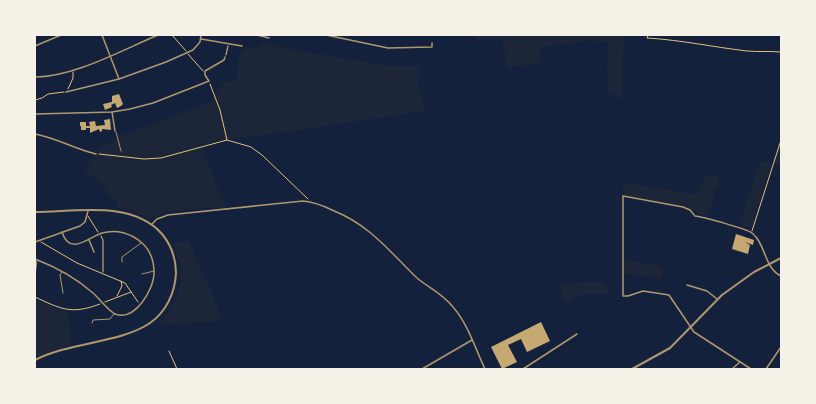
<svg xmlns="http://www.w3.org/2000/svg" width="816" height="404" viewBox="0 0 816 404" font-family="Quicksand,sans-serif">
	<rect width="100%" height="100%" fill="#14213d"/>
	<g fill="#1d2539">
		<polygon points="475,35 624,35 622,99 607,93 608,42 589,41 540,47 540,63 507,68 503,40 489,39 476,42"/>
		<path d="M 264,42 L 285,48 L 391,66 L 419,66 L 421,78 L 416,79 L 421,91 L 424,111 L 259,136 L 224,139 L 200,145 L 225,207 C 204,209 168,208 151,219 L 132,211 L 118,208 L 117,201 L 110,197 L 102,183 L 85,173 L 94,152 L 120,136 L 211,102 L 223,83 L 237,79 L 238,61 L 242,50 L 261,46 Z"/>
		<polygon points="781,140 781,166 774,164"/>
		<polygon points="760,161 772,163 751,228 739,225"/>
		<polygon points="705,174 720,177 707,218 684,206 631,198 624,194 623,182 698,195"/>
		<path d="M 189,240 L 223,321 L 158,325 C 182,296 187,279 173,243 Z"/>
		<polygon points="624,260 663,266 662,279 624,273"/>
		<path d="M 600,282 L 604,283 L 611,294 C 592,294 581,291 565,303 L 558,283 Z"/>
		<polygon points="35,298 55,308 67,311 72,347 35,360"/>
	</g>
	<g fill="#c6a872">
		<polygon points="119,94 123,104 121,106 117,108 115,103 111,105 112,107 105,110 103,104 112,102 112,96"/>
		<polygon points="110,119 111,130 102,129 102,131 100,132 99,129 90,133 90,128 86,128 86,130 81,130 81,126 80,126 80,122 86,122 86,126 90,126 89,122 95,121 96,126 105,125 104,120"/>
		<polygon points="736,234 754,240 753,245 745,242 750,245 748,254 732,249"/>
		<polygon points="541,322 550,341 527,352 521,339 508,345 517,362 502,369 491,347"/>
	</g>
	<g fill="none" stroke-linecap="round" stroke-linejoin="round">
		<g stroke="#e5c07b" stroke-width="1">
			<polyline points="172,35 186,51"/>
			<path d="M 648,35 L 647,38 C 681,40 713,47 747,51 C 758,52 770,51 781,52"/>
			<polyline points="188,54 203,71"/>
			<polyline points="226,55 228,46"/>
			<polyline points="210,84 220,110 227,140"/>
			<polyline points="68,89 73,78 73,72"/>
			<polyline points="35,100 42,98 48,94 64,92"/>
			<polyline points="99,154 144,159 161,158 227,140 251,147 262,155 308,199"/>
			<polyline points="88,216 98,232"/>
			<polyline points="752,231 781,140"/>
			<polyline points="101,236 103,240 103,272"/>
			<polyline points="41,242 77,263 125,283 138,302"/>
			<polyline points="117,296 122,286 121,281"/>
			<path d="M 35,297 C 61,309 71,315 100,304"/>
			<polyline points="105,302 131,292"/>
			<polyline points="169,351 177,369"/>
		</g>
		<g stroke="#b1986c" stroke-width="1">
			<polyline points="116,132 121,151"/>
			<polyline points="122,262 122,257 141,243"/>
			<polyline points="62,272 60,275 63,293"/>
			<polyline points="142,274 154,271"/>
			<polyline points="35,275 37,261"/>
			<polyline points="92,323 93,320 110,319 114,314"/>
		</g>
		<g stroke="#b1986c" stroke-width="1.5">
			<polyline points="102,35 119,79"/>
			<polyline points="257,35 269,38"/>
			<polyline points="326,35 388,48 432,47 432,43"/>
			<polyline points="201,39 242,46"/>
			<polyline points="35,46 61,35"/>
			<path d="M 35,77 C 74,77 122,50 158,35"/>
			<polyline points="66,92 119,79 166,62 193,50 200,42 201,35"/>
			<polyline points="112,112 115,131"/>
			<polyline points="35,114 112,112 130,109 153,103 209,81 205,75 205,71 224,60 225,57"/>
			<path d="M 35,134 C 57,138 74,149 96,154"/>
			<path d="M 152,224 L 157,219 L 168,215 L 303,201 C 314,202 322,205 332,210 C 370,225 389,251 417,278 C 429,288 443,294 453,307 C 468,324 475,348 485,369"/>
			<polyline points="89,240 94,252"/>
			<polyline points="35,242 80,226 85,222 88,211"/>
			<path d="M 35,259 C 56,267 76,278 93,293 C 100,299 107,310 115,314 C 135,322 154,289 154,273 C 154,261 150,250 142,243 C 131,233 116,229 102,233 C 89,237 70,257 62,232"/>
			<polyline points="687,285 707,291 717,299"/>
			<polyline points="422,369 472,340"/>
			<polyline points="523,369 577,334"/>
			<polyline points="732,369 740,362"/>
			<path d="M 751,369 L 694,332 L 669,295 L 643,291 L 628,296 L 623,296 L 623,196 L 683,207 L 690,210 L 695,216 C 704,217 747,229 752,233 C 766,244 764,268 781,276"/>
			<polyline points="766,369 781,347"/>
		</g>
		<g stroke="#b1986c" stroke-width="2">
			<path d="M 35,212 C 76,212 132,200 162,234 C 171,245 176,259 176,273 C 175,293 166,312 150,323 C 121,343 70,342 35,360"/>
			<polyline points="632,369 670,348 722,295 754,272 781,258"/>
		</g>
	</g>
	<rect width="816" height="404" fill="none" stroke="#f6f1e7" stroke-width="72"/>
</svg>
